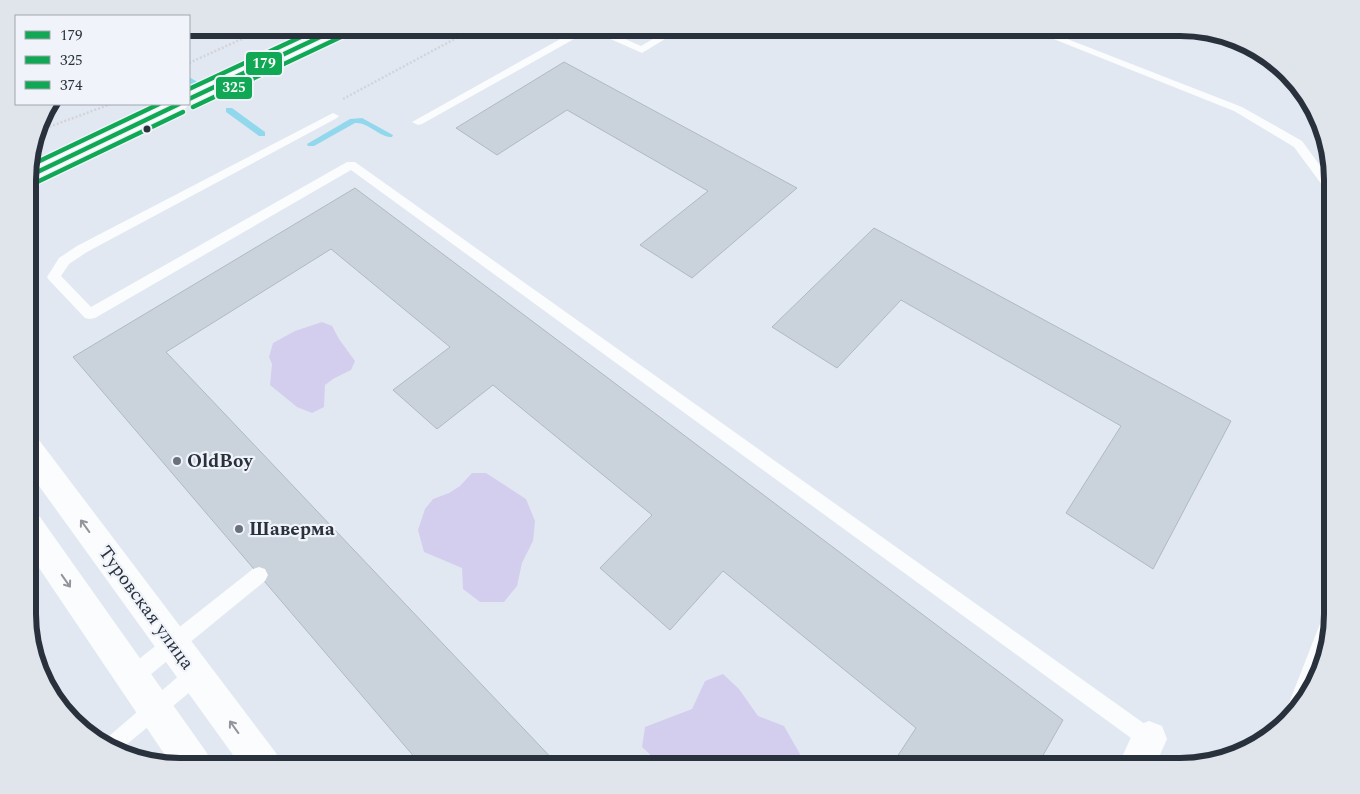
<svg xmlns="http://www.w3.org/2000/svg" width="1360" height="794" viewBox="0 0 1360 794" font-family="Spectral,serif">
	<rect width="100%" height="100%" fill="#e2e8f2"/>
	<g fill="#d4ceee">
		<polygon points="322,322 332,326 339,339 355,361 351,370 333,379 325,385 324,407 312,413 297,407 270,385 272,364 269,357 273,343 295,331"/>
		<polygon points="472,473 486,473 526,499 535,521 533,541 522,563 517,586 504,602 480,602 463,589 462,568 424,552 418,530 425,509 433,499 449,493 460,486"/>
		<polygon points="723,674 739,689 758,716 784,726 800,754 800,766 662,766 642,747 645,727 692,709 705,681"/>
	</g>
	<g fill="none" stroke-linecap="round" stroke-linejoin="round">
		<g fill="#92d8ed" fill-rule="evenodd">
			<polygon points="189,77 201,84 201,88 195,88 189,82"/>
			<polygon points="226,108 232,108 265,132 265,136 259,136 226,112"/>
			<path d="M 362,118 L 393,135 L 392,137 C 378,137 369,122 355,123 L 314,146 L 308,146 L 307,144 L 350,119 Z"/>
		</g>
	</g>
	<g fill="#cad2db" stroke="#b0b9c1">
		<polygon points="564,62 797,188 692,278 640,245 708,191 567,110 497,155 456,128"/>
		<polygon points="355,188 1063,720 1037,766 891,766 916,728 723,571 670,630 600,568 652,515 493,385 437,429 393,390 450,347 331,249 166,352 559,766 422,766 73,357"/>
		<polygon points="874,228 1231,421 1153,569 1066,513 1121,426 901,300 837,368 772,327"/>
	</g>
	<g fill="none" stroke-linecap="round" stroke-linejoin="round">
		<g stroke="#d3d4d8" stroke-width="2.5" stroke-dasharray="2 2" stroke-linecap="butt">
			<polyline points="189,63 266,28"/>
			<polyline points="343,99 475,28"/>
			<polyline points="38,131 111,104"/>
		</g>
		<g fill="#fbfcfd" fill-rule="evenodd">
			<polygon points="580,28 600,28 641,46 672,28 683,28 642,53 590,30 422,124 418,125 412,122"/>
			<polygon points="1026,28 1039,28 1242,107 1302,141 1332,182 1332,194 1328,193 1294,147 1234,111"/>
			<polygon points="333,113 339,116 337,118 87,252 69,264 61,276 91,307 347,162 355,162 1156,732 1159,739 1156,746 1149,749 1142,746 351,170 95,318 90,319 85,318 49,280 47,277 59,258 77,246"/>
			<polygon points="259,567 265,569 268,575 265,581 139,684 132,686 125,684 123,677 125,670 253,569"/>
			<polygon points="1332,607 1332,623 1312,690 1292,710 1289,703 1323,616 1326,610"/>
			<polygon points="195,666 202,668 204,675 202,682 120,750 104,746 101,743 188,668"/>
		</g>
		<g fill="#fbfcfd" fill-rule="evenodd">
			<polygon points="29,437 39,440 276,753 281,766 241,766 29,472"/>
			<polygon points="29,513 40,517 207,753 212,766 180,766 171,764 29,553"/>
			<polygon points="1149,721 1162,726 1167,739 1155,766 1118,766 1136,726"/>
		</g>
		<polygon fill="#fbfcfd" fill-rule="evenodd" points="325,28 348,28 345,32 196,103 188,105 186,108 37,181 29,183 29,167 163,104 189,104 189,92"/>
		<defs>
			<g id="bus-1">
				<polyline points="189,99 339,28"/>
				<polyline points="29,176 179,104"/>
			</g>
			<g id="bus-2">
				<polyline points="193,107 343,36"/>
				<polyline points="33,184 183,112"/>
			</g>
			<g id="bus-3">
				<polyline points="189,89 320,28"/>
				<polyline points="29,166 159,104"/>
			</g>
		</defs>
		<use href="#bus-1" stroke="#f0f4fa" stroke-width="7"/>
		<use href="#bus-2" stroke="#f0f4fa" stroke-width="7"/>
		<use href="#bus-3" stroke="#f0f4fa" stroke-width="7"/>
		<use href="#bus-1" stroke="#10a855" stroke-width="4.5"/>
		<use href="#bus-2" stroke="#10a855" stroke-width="4.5"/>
		<use href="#bus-3" stroke="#10a855" stroke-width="4.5"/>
	</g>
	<defs><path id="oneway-shaft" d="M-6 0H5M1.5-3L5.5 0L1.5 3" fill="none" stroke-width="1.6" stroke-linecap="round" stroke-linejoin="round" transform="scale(1.25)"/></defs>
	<g stroke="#92969c">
		<use href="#oneway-shaft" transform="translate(85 526) rotate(-126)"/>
		<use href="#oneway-shaft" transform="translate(66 581) rotate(55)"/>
		<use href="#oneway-shaft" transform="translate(234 727) rotate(-126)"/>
	</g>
	<circle fill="#29313c" stroke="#f0f4fa" stroke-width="2" cx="147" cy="129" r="4.5"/>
	<g fill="#6a717c" stroke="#f0f4fa" stroke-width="2">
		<circle cx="177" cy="461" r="5"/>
		<circle cx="239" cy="529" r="5"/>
	</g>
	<g text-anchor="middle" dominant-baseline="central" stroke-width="4.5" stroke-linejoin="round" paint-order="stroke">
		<g font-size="19" font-weight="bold" fill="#29313c" stroke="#f0f4fa" text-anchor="start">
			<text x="187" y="461">OldBoy</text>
			<text x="249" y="529">Шаверма</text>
		</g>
		<g font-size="19" fill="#29313c" stroke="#f0f4fa">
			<text transform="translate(146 608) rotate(54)">Туровская улица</text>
		</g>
	</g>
	<path d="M0 0H1360V794H0ZM180 36H1180A144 144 0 0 1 1324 180V614A144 144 0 0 1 1180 758H180A144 144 0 0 1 36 614V180A144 144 0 0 1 180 36Z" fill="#e0e4eb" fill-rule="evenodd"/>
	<path fill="none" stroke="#29313c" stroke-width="6" d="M180 36H1180A144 144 0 0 1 1324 180V614A144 144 0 0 1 1180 758H180A144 144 0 0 1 36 614V180A144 144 0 0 1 180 36Z"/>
	<g stroke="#f0f4fa" stroke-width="2">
		<rect x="245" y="51" width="38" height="25" rx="5" fill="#10a855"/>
		<rect x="215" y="76" width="38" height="24" rx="5" fill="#10a855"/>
	</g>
	<g font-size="14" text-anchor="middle" font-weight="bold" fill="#fff">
		<text x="264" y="68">179</text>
		<text x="234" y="92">325</text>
	</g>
	<rect x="15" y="15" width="175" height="90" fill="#f0f4fa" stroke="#a0a6ae"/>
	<rect x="25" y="31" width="25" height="8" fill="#10a855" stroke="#a0a6ae"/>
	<text x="60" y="40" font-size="15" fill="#29313c">179</text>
	<rect x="25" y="56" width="25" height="8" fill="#10a855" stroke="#a0a6ae"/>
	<text x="60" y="65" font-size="15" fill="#29313c">325</text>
	<rect x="25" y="81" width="25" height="8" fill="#10a855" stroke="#a0a6ae"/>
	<text x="60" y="90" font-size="15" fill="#29313c">374</text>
</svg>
